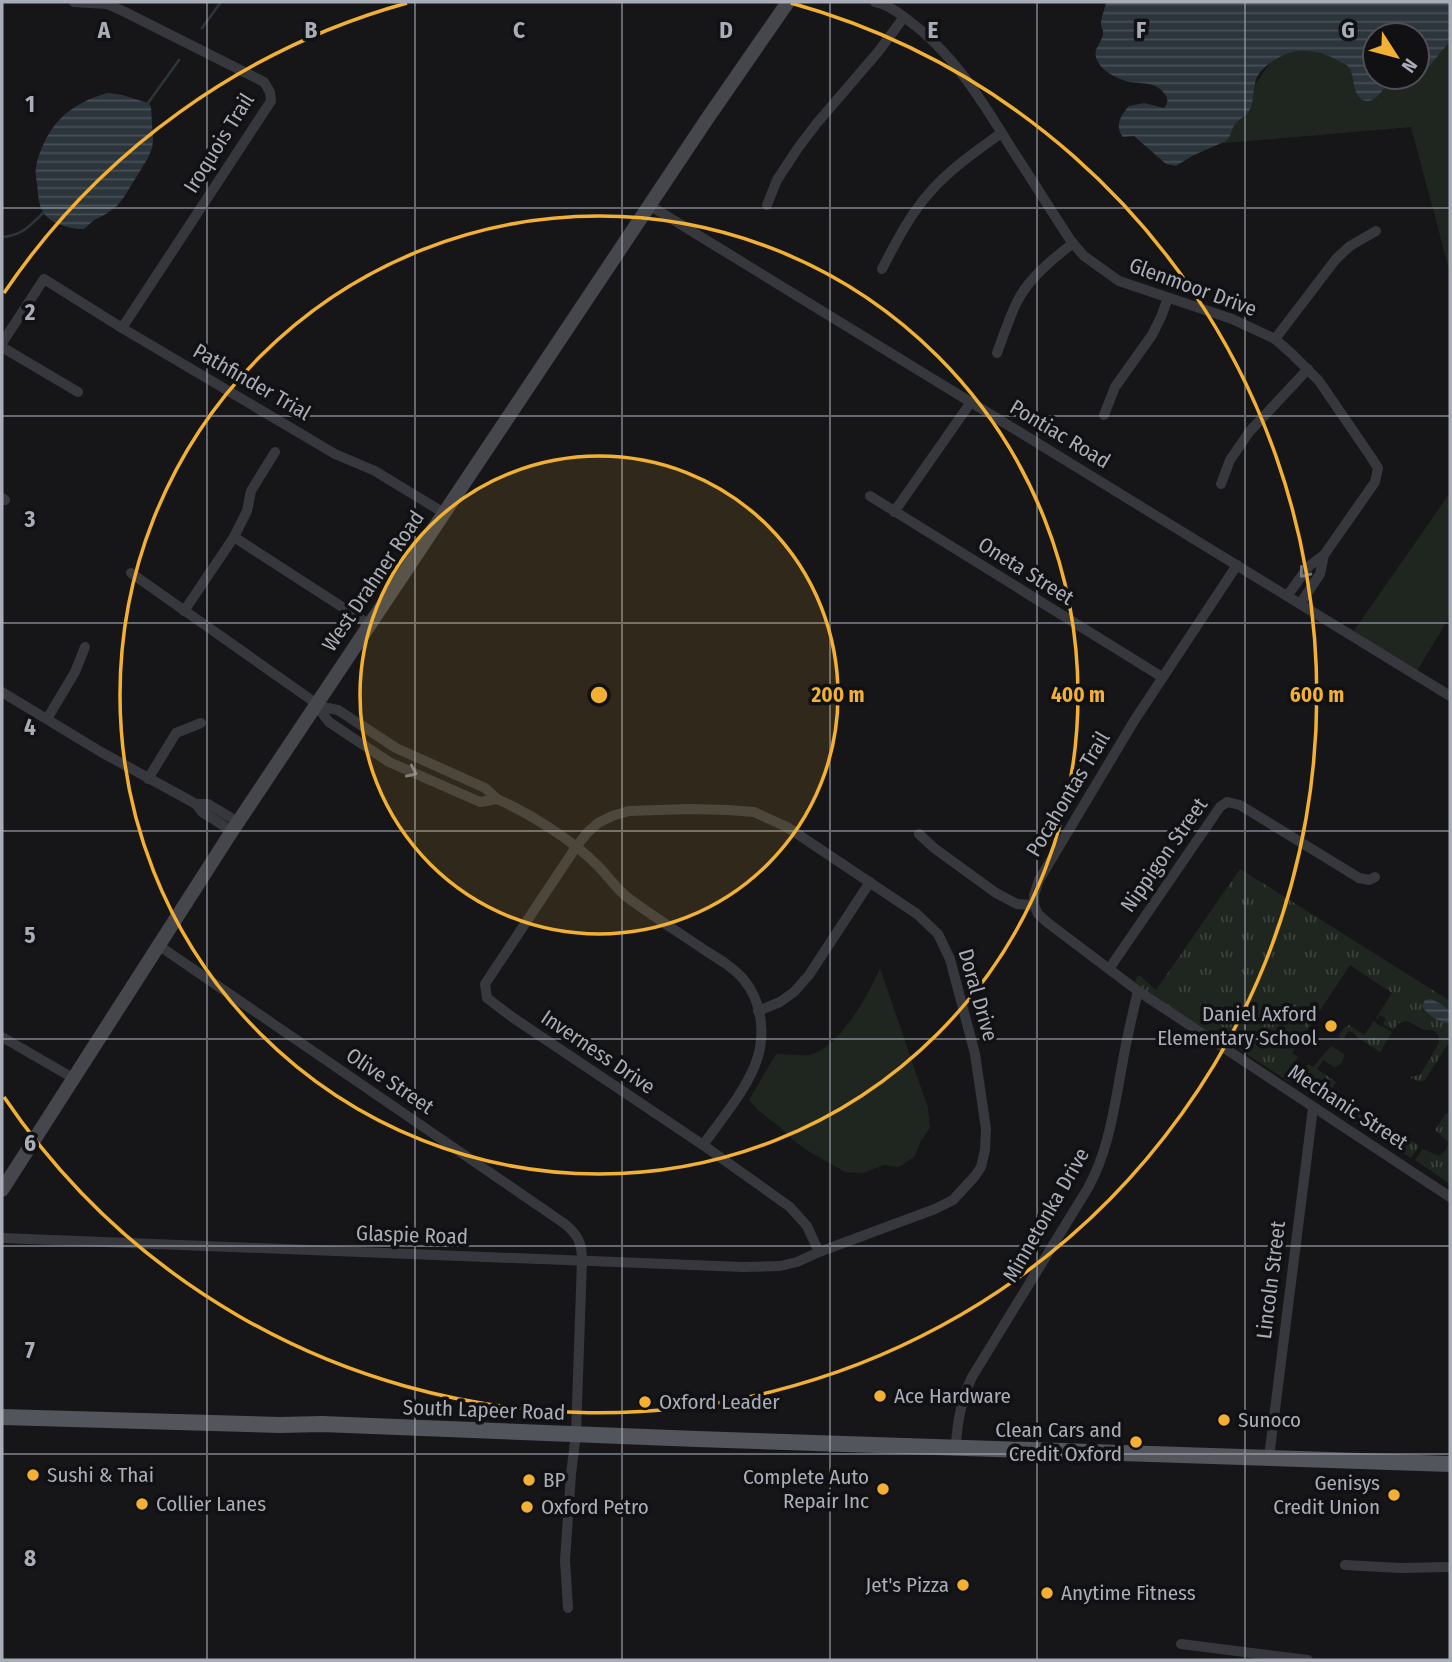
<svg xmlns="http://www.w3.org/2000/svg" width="1452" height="1662" viewBox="0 0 1452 1662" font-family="'Fira Sans Condensed',sans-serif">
	<defs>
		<pattern id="grass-tufts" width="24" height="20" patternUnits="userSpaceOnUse" patternTransform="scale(1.75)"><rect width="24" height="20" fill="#1e261f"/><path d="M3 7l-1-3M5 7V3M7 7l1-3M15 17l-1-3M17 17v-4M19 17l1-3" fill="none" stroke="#3c433d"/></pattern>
		<pattern id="water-rules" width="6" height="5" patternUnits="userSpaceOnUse" patternTransform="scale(1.75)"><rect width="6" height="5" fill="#2c353c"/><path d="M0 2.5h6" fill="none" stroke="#485056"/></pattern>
	</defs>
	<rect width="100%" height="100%" fill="#161618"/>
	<g fill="url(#grass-tufts)">
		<path d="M 1240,869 L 1450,1001 L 1450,1041 L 1425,1080 L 1419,1082 L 1410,1077 L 1420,1075 L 1439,1043 L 1438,1035 L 1433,1030 L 1424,1030 L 1407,1021 L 1399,1023 L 1393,1030 L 1383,1024 L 1386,1019 L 1380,1015 L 1377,1019 L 1376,1018 L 1392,993 L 1350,965 L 1292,1053 L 1298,1057 L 1295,1063 L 1304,1069 L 1308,1064 L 1313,1067 L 1331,1046 L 1344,1054 C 1344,1060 1341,1066 1334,1067 L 1323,1060 L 1317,1069 L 1336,1082 L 1330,1091 L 1341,1098 L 1337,1103 L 1332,1106 L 1294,1081 L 1288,1081 L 1231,1044 L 1230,1048 L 1135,983 L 1136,978 L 1139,975 L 1156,990 Z"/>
		<polygon points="1374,1021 1381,1027 1382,1026 1392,1032 1380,1052 1357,1037 1354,1033 1348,1031 1343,1040 1338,1036 1344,1028 1349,1025 1364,1035"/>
		<polygon points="1344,1100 1371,1117 1373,1115 1378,1118 1377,1120 1389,1127 1383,1136 1379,1138 1339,1112 1340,1105"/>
		<polygon points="1446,1113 1450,1113 1450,1184 1415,1160 1423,1149 1439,1156 1446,1150 1448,1142 1435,1130"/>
		<polygon points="1392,1128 1419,1146 1411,1158 1386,1142 1386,1137"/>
	</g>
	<g fill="#1e261f" fill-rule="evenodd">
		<path d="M 1312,2 L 1450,2 L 1450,273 L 1411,127 L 1214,144 ZM 1375,35 L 1417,35 L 1417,77 L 1375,77 Z"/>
		<polygon points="1450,493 1450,616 1417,671 1353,632"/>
		<path d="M 880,968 L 928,1108 L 930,1128 L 921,1141 L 914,1157 L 899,1167 L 884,1165 L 863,1173 L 845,1172 L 808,1151 L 793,1140 L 781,1128 L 759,1111 L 749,1100 L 776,1054 C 787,1054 799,1056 809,1055 C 838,1050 870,993 880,968 Z"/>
	</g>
	<g fill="url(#water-rules)" fill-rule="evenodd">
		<path d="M 1106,2 L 1450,2 L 1450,41 L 1431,64 L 1412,82 L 1407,84 L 1391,80 C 1385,86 1377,101 1368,101 C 1351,101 1356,75 1348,66 C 1346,64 1341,63 1339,61 C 1310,45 1285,47 1261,71 C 1252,81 1255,96 1251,107 C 1248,115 1242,117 1236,123 C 1231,128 1232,136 1226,141 L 1194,155 L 1176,166 L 1166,164 L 1134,136 L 1123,137 C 1114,126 1121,115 1129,106 L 1144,103 L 1164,108 C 1168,103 1169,99 1164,93 C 1153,79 1138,86 1123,80 C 1114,77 1101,70 1097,60 C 1092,49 1101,45 1103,34 C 1104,30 1101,28 1101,24 C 1101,17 1105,9 1106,2 ZM 1375,35 L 1417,35 L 1417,77 L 1375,77 Z"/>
		<path d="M 108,93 L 122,95 L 148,103 L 151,107 L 153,141 L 152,148 L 148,158 L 124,197 L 117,206 L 106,214 L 94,220 L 84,229 C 72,230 47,223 42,210 C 38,202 38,192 37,183 C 36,178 35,172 36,167 C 39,150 48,132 60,119 C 73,106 91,97 108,93 Z"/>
		<path d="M 1431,999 L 1441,1004 L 1450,1011 L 1450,1024 C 1439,1022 1428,1016 1422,1006 L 1425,1000 Z"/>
	</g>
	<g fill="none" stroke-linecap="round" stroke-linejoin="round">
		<g stroke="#2c353c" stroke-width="2.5">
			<polyline points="202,28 221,2"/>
			<polyline points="148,103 179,60"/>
			<path d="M 2,237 C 21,236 30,226 43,213"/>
		</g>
		<g stroke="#37383d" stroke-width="10">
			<polyline points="74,2 107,4 125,12 264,82 270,92 271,101 122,328"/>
			<path d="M 875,2 C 887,4 898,12 908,20 C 955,54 985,106 1015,154 C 1034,183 1052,212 1071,241 L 1084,256 L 1119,281 L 1232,319 L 1275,339 L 1292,354 L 1319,381 L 1371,457 L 1378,468 L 1375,482 L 1324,555 L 1309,566 L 1287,596"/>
			<polyline points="649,205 1450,696"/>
			<polyline points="767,205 777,180 798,148 817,123 878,52 904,17"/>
			<path d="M 882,269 C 896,242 910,214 931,191 C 951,168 977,151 1001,133"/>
			<polyline points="1275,339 1336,259 1350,246 1376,231"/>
			<polyline points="2,343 44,279 122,328 335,454 375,471 444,513"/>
			<polyline points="2,347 78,392"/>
			<path d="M 997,353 C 1004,335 1009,317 1018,300 C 1030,277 1053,259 1073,243"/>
			<polyline points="1104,415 1115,387 1152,335 1161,317 1168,298"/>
			<polyline points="1221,484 1230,460 1250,431 1308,369"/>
			<polyline points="870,496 1162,677"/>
			<polyline points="2,498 5,500"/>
			<polyline points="894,512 971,402"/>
			<polyline points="234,537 370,625"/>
			<polyline points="131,573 310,699 317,706 338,710 396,748 485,788 497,799 480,802 389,762 329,722 317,706"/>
			<polyline points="1300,604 1320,574 1324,555"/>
			<polyline points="184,611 234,537 247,511 251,491 275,452"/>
			<polyline points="2,692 101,752 196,804"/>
			<polyline points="47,719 75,672 85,647"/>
			<polyline points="148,779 176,733 201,723"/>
			<path d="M 497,799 C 529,813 574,841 598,866 C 608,876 616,888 627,897 C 652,916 680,933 706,951 C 719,959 734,968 744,980 C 763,1003 766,1038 755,1065 C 744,1093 720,1121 703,1145"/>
			<polyline points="232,831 202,812 196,804 208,804 238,822"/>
			<polyline points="919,834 934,848 996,893 1017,904 1034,905 1038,914 1048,923 1138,991 1450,1197"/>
			<polyline points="1034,905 1034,895 1039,880 1134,721 1237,565"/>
			<path d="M 158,945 L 565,1224 C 578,1235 582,1243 582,1260 L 576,1434 L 571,1474 L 565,1560 L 568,1608"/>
			<polyline points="1109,969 1220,807 1227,802 1240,805 1359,878 1369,880 1375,877"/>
			<polyline points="758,1011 780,1002 794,992 809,975 870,882"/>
			<polyline points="2,1037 73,1078"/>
			<polyline points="2,1238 743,1267 780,1266 797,1262 819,1252 935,1209 953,1200 975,1176 981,1167 985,1150 986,1129 975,1054 950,959 938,934 917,914 787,827 754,812 728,810 688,809 629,811 612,816 598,823 587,833 576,847 485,984 487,998 512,1017 703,1145 790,1207 807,1226 819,1252"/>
			<path d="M 956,1446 C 957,1422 961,1400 972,1377 L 1088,1188 C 1109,1150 1114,1108 1122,1066 C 1126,1041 1132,1016 1138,991"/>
			<polyline points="1269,1457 1313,1108"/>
			<polyline points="1345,1565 1400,1568 1450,1567"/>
			<polyline points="1181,1644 1308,1660"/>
		</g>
		<polyline stroke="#45474d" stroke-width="14" points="2,1190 232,831 707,119 788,2"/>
		<polyline stroke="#53555c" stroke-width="16" points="2,1417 280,1425 322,1424 697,1439 1450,1464"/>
	</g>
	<defs><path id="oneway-chevron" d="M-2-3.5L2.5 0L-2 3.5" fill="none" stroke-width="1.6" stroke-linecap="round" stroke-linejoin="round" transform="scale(1.75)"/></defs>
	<g stroke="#757881">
		<use href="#oneway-chevron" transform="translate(1304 573) rotate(129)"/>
		<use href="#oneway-chevron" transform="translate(412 772) rotate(24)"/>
	</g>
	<path fill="none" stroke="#a8adb8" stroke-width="2" stroke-opacity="0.55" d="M 207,2 L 207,1660M 415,2 L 415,1660M 622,2 L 622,1660M 830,2 L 830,1660M 1037,2 L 1037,1660M 1245,2 L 1245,1660M 2,208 L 1450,208M 2,416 L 1450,416M 2,623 L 1450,623M 2,831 L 1450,831M 2,1039 L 1450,1039M 2,1246 L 1450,1246M 2,1454 L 1450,1454"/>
	<circle cx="599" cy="695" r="239" fill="#f2b134" fill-opacity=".12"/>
	<g fill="none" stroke="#f2b134" stroke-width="3.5">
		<circle cx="599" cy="695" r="239"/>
		<circle cx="599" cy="695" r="479"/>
		<path d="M4 293A718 718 0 0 1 407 3M791 3A718 718 0 1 1 4 1097"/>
	</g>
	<g fill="#f2b134" stroke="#111113" stroke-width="2.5">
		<circle cx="1331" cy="1026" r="7"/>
		<circle cx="880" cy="1396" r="7"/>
		<circle cx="645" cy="1402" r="7"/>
		<circle cx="1224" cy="1420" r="7"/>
		<circle cx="1136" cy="1442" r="7"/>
		<circle cx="33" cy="1475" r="7"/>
		<circle cx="529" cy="1480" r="7"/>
		<circle cx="883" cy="1489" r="7"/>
		<circle cx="1394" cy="1495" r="7"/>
		<circle cx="142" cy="1504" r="7"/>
		<circle cx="527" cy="1507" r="7"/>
		<circle cx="963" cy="1585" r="7"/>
		<circle cx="1047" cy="1593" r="7"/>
	</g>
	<g text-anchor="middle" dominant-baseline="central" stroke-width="7" stroke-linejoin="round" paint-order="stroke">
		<g font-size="21" fill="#a8adb8" stroke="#111113">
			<text transform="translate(219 143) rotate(-58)">Iroquois Trail</text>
			<text transform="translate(1193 287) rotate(20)">Glenmoor Drive</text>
			<text transform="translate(252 382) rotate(30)">Pathfinder Trial</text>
			<text transform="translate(1060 434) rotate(31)">Pontiac Road</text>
			<text transform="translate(1026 571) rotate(32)">Oneta Street</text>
			<text transform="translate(373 581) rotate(-56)">West Drahner Road</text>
			<text transform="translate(1068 794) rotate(-59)">Pocahontas Trail</text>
			<text transform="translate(1164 855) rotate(-55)">Nippigon Street</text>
			<text transform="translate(978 995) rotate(74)">Doral Drive</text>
			<text transform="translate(598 1052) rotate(34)">Inverness Drive</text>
			<text transform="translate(390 1081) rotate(34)">Olive Street</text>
			<text transform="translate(1348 1107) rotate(33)">Mechanic Street</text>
			<text transform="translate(1046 1215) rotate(-60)">Minnetonka Drive</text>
			<text transform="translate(412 1235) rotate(2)">Glaspie Road</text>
			<text transform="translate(1271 1280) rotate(-83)">Lincoln Street</text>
			<text transform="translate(484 1410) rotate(2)">South Lapeer Road</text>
		</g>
		<g font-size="21" fill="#a8adb8" stroke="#111113" text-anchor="start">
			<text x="1317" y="1014" text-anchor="end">Daniel Axford<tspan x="1317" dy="24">Elementary School</tspan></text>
			<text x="894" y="1396">Ace Hardware</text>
			<text x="659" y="1402">Oxford Leader</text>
			<text x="1238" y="1420">Sunoco</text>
			<text x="1122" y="1430" text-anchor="end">Clean Cars and<tspan x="1122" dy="24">Credit Oxford</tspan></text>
			<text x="47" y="1475">Sushi &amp; Thai</text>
			<text x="869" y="1477" text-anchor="end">Complete Auto<tspan x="869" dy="24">Repair Inc</tspan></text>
			<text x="543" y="1480">BP</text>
			<text x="1380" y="1483" text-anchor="end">Genisys<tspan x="1380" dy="24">Credit Union</tspan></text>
			<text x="156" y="1504">Collier Lanes</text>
			<text x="541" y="1507">Oxford Petro</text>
			<text x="949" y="1585" text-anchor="end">Jet's Pizza</text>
			<text x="1061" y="1593">Anytime Fitness</text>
		</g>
	</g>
	<g font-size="23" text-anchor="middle" font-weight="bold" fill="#a8adb8" stroke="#111113" stroke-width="7" stroke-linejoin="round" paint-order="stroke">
		<text x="104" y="38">A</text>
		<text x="311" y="38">B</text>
		<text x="519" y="38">C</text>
		<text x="726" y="38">D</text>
		<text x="933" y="38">E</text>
		<text x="1141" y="38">F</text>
		<text x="1348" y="38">G</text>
		<text x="30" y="112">1</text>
		<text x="30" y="320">2</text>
		<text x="30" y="527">3</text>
		<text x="30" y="735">4</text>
		<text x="30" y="943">5</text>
		<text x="30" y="1151">6</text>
		<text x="30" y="1358">7</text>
		<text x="30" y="1566">8</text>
	</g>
	<circle cx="599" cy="695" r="10" fill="#f2b134" stroke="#111113" stroke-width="3.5"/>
	<g font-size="21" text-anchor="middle" font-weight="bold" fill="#f2b134" stroke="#111113" stroke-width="7" stroke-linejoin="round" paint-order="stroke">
		<text x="838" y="702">200 m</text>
		<text x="1078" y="702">400 m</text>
		<text x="1317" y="702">600 m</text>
	</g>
	<rect width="1452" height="1662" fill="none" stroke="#a8adb8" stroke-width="7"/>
	<g transform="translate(1396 56) rotate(126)"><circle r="33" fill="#111113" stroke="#4d4f55" stroke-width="2"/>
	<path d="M0-5L12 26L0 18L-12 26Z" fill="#f2b134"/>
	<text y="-10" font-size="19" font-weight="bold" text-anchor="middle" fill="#a8adb8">N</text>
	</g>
</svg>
